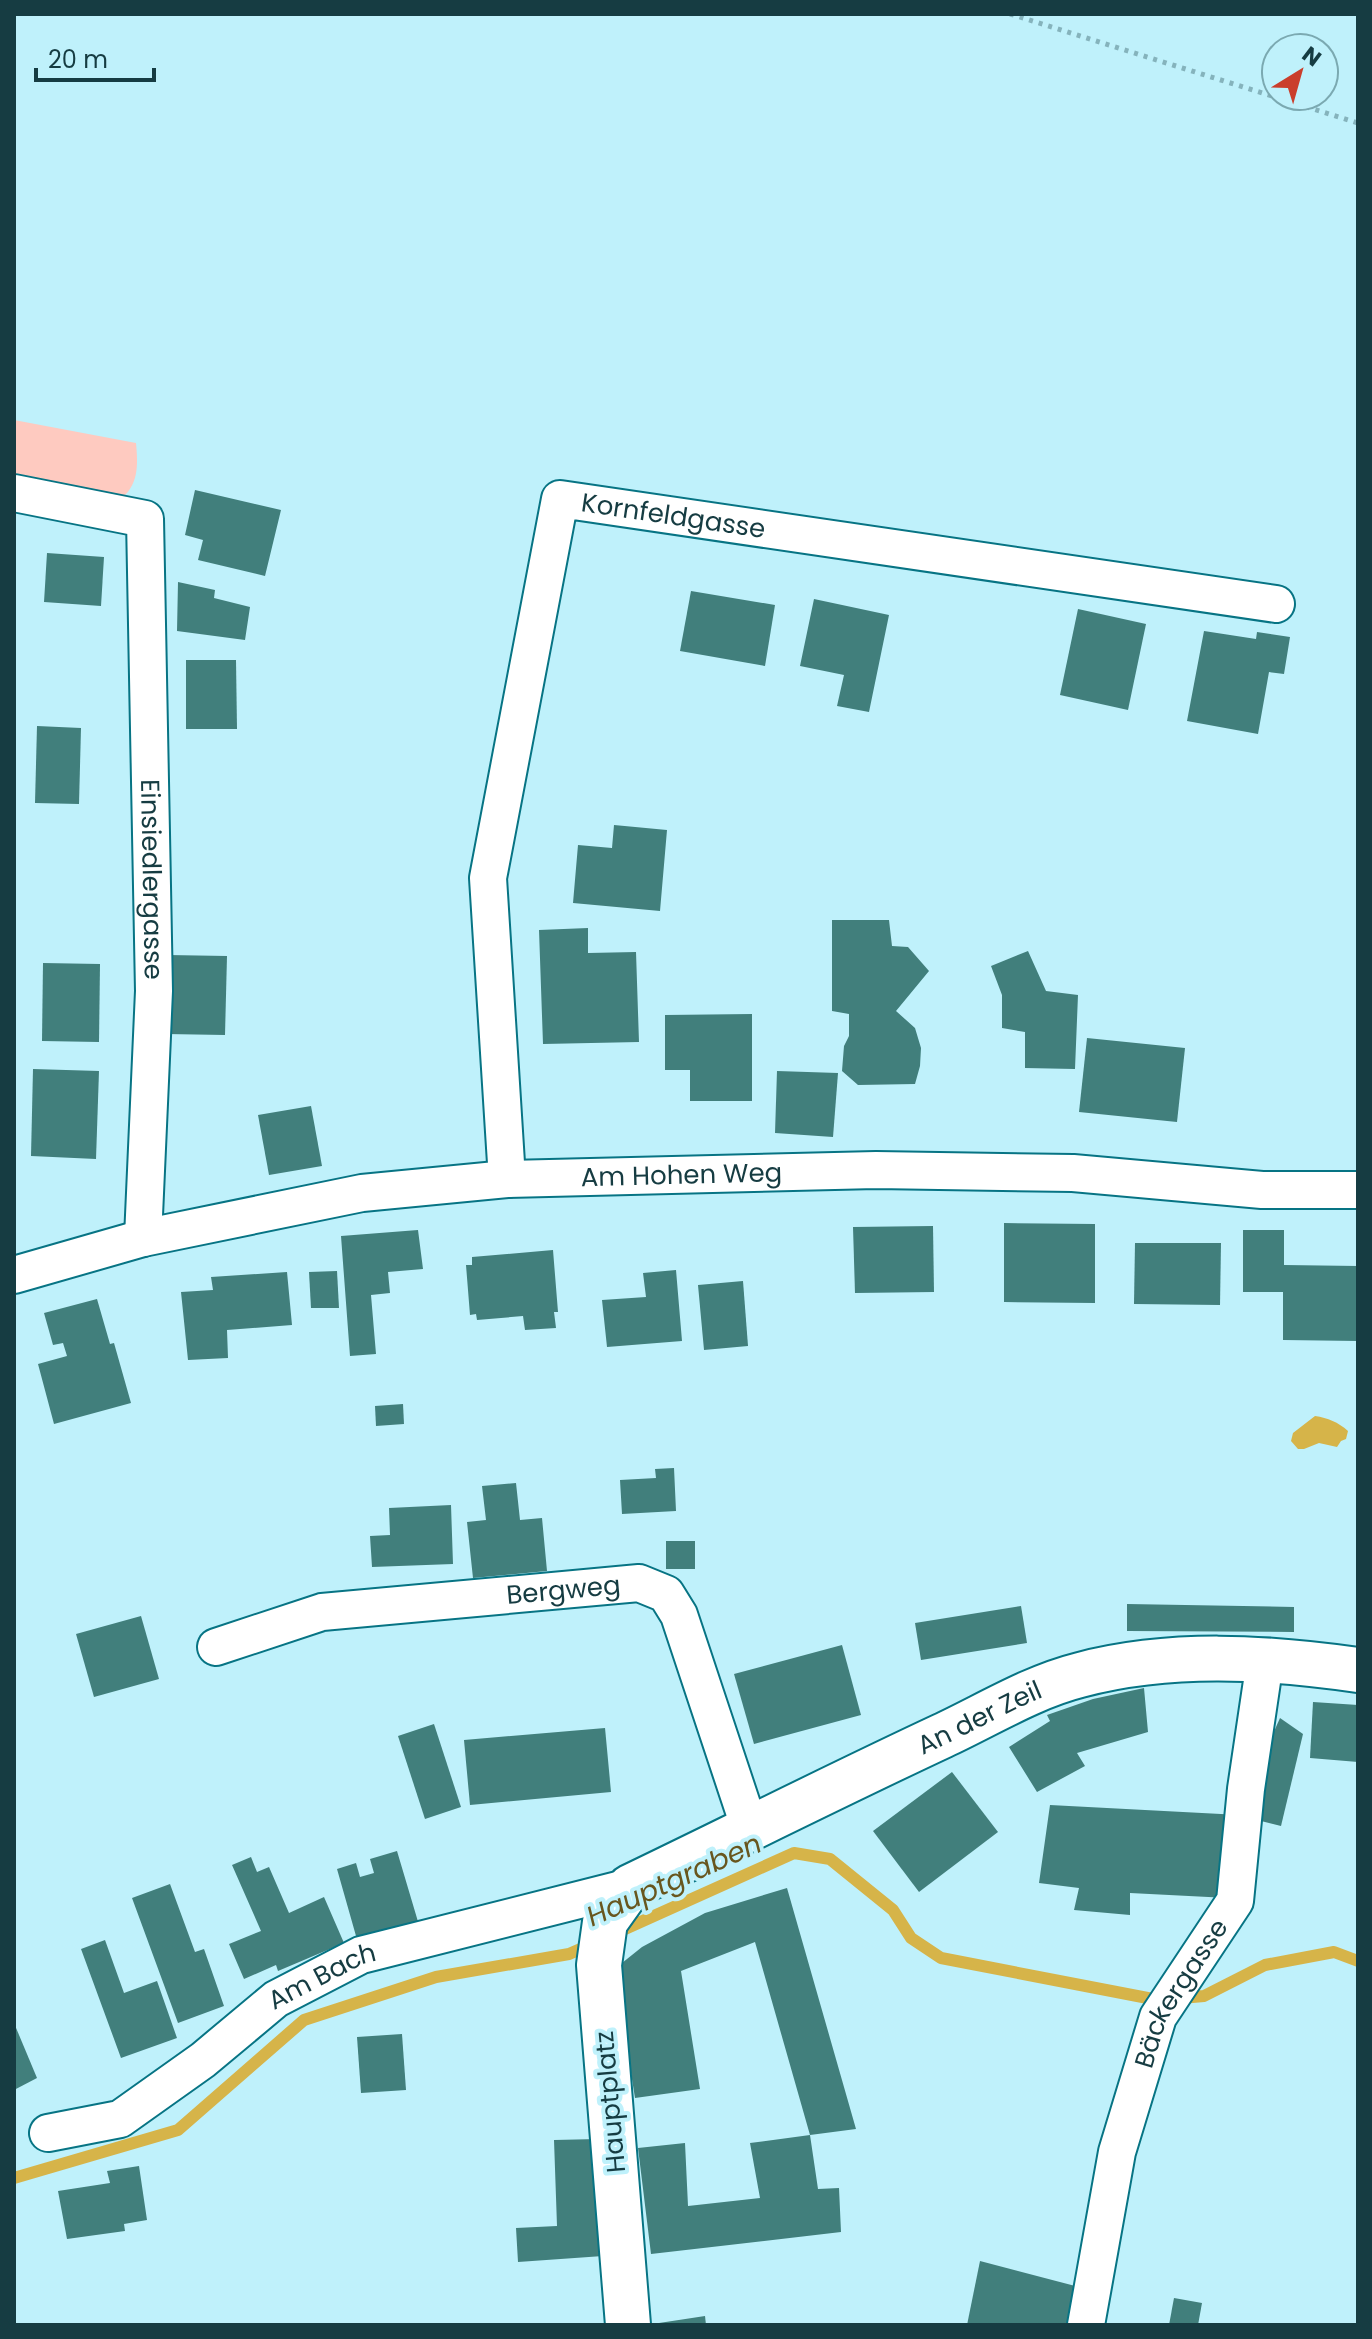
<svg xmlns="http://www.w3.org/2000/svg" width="1372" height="2339" viewBox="0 0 1372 2339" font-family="Poppins,sans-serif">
	<rect width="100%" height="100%" fill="#bff1fb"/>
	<path fill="#fecac0" d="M 14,420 L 136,443 C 138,465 139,486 119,500 L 14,482 Z"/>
	<path fill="#d6b449" d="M 1315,1416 C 1328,1418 1338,1422 1348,1431 L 1346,1439 L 1341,1441 L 1337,1447 L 1319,1443 L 1304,1449 L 1298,1449 L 1291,1441 L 1293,1433 Z"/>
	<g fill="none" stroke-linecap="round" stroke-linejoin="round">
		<g stroke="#d6b449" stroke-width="12">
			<polyline points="616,1933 794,1853 830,1859 893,1910 911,1938 941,1958 1158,2000 1204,1996 1265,1965 1334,1952 1358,1961"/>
			<polyline points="14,2178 178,2130 304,2020 436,1977 569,1954 592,1944"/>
		</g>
	</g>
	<g fill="#417f7c">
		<polygon points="195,490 281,510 265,576 198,560 203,540 185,535"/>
		<polygon points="47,553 104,557 101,606 44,602"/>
		<polygon points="178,582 215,590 214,598 250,607 245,640 177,631"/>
		<polygon points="691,591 775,605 765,666 680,651"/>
		<polygon points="814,599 889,615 869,712 837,706 844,675 800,666"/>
		<polygon points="1078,609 1146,624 1128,710 1060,695"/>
		<polygon points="1204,631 1256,639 1257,632 1290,637 1284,674 1269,672 1258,734 1187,721"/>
		<polygon points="186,660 236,660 237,729 186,729"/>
		<polygon points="37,726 81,728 79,804 35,803"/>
		<polygon points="614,825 667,830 660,911 573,903 578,845 612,848"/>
		<polygon points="832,920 889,920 892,946 908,947 929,971 896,1011 915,1028 921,1048 920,1066 915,1084 858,1085 842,1071 844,1046 849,1036 849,1014 832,1011"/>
		<polygon points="588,928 588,953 636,952 639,1042 543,1044 539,930"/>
		<polygon points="1028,951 1046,991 1078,995 1075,1069 1025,1068 1025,1032 1002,1028 1002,995 991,966"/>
		<polygon points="168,955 227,956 225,1035 166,1034"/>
		<polygon points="43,963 100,964 99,1042 42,1041"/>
		<polygon points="752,1014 752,1101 690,1101 690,1070 665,1070 665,1015"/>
		<polygon points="1087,1038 1185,1048 1177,1122 1079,1112"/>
		<polygon points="33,1069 99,1071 96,1159 31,1156"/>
		<polygon points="777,1071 838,1073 833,1137 775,1133"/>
		<polygon points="311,1106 322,1166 269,1175 258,1115"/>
		<polygon points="1004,1223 1095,1224 1095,1303 1004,1302"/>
		<polygon points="933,1226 934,1292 855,1293 853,1227"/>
		<polygon points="418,1230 423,1269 388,1272 390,1293 371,1295 376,1354 350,1356 341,1236"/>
		<polygon points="1243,1230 1284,1230 1284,1265 1358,1266 1358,1341 1283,1340 1283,1292 1243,1292"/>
		<polygon points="1135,1243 1221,1243 1220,1305 1134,1304"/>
		<polygon points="553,1250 558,1312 554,1312 556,1328 525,1330 523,1316 477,1320 476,1314 470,1315 466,1265 472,1265 472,1257"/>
		<polygon points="676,1270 682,1341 607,1347 602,1300 646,1297 643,1273"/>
		<polygon points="337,1271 339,1308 311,1308 309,1272"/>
		<polygon points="287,1272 292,1325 227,1330 228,1358 188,1360 181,1292 213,1290 211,1277"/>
		<polygon points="743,1281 748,1346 704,1350 698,1285"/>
		<polygon points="97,1299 110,1344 114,1343 131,1403 54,1424 38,1364 67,1356 63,1343 53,1345 44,1313"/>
		<polygon points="403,1404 404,1424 376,1426 375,1406"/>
		<polygon points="674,1468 676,1511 622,1514 620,1480 656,1478 655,1469"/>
		<polygon points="516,1483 520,1520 542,1518 547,1571 473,1578 467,1522 486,1520 482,1486"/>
		<polygon points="451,1505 453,1564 372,1567 370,1536 390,1535 389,1508"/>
		<rect x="666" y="1541" width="29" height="28"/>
		<polygon points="1127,1604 1294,1607 1294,1632 1127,1631"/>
		<polygon points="1021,1606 1027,1643 921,1660 915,1623"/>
		<polygon points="141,1616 159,1679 94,1697 76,1634"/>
		<polygon points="842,1645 861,1715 754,1744 734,1674"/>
		<polygon points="1144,1688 1148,1732 1077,1753 1085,1766 1037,1792 1009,1747 1050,1721 1047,1715 1093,1699"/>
		<polygon points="1313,1702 1358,1705 1358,1762 1310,1758"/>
		<polygon points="1280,1718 1303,1734 1281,1826 1249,1818 1264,1754"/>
		<polygon points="434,1724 461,1807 425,1819 398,1736"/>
		<polygon points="605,1728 611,1792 470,1805 464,1740"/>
		<polygon points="952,1772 998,1832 919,1892 873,1831"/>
		<polygon points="1050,1805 1240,1815 1228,1898 1130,1893 1130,1915 1074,1910 1079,1888 1039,1883"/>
		<polygon points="397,1851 419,1925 358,1943 337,1869 356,1863 360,1877 374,1873 370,1859"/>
		<polygon points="251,1857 257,1872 269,1867 289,1913 324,1897 344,1943 278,1971 276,1965 244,1979 229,1944 261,1931 232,1865"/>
		<polygon points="170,1884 195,1952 204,1949 224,2006 178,2023 132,1898"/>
		<polygon points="787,1888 856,2129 810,2135 755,1942 681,1971 700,2089 635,2098 618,1991 622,1963 642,1947 705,1913"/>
		<polygon points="105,1940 124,1993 157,1981 177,2038 121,2058 81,1949"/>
		<polygon points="14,2023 37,2078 14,2090"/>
		<polygon points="402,2034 406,2090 361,2093 357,2037"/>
		<polygon points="810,2135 818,2189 839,2188 841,2232 651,2254 638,2148 685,2143 688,2206 760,2198 750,2143"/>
		<polygon points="598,2139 603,2256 518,2262 516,2228 557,2226 554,2140"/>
		<polygon points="139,2166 147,2220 124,2224 125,2231 67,2239 58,2191 110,2183 107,2171"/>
		<polygon points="980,2261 1079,2287 1072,2325 967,2325"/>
		<polygon points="1174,2298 1202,2303 1198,2325 1169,2325"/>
		<polygon points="705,2316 706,2325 659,2325 659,2323"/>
	</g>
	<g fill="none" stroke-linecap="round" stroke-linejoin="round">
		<defs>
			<g id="street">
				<path id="s1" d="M 14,493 L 145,519 L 154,991 L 143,1238"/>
				<path id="s2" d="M 507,1179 L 488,878 L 560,499 L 1276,604"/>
				<path id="s3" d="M 14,1275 L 143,1238 L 362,1193 L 507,1179 L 876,1170 L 1073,1173 L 1262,1190 L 1358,1190"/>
				<path id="s4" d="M 216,1647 L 322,1612 L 639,1583 L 666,1594 L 679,1615 L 750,1829"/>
				<path id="s5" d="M 48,2133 L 120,2119 L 203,2060 L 276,1999 L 361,1955 L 630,1887"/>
				<path id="s6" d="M 1086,2325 L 1117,2152 L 1158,2017 L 1235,1901 L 1246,1789 L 1265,1661"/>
			</g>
			<g id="secondary">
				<path id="s7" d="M 628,2325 L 599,1965 L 605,1922 L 630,1887 C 734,1837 837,1785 942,1736 C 987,1715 1032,1687 1080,1675 C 1171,1651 1266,1657 1358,1670"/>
			</g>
		</defs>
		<use href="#street" stroke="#077484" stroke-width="40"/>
		<use href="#secondary" stroke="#077484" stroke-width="48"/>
		<polyline stroke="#85b3bc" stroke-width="5" stroke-dasharray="4 6" stroke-linecap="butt" points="1010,14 1358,123"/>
		<use href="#street" stroke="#fff" stroke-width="36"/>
		<use href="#secondary" stroke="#fff" stroke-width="44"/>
	</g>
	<g text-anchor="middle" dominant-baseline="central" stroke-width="8" stroke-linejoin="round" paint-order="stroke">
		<g font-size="26" fill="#163c42" stroke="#bff1fb">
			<text stroke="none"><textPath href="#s2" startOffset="802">Kornfeldgasse</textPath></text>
			<text stroke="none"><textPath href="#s1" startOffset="494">Einsiedlergasse</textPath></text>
			<text stroke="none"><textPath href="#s3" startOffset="678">Am Hohen Weg</textPath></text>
			<text stroke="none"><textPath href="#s4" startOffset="354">Bergweg</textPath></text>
			<text stroke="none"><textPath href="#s7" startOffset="836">An der Zeil</textPath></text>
			<text stroke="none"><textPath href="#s5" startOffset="322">Am Bach</textPath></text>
			<text stroke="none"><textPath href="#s6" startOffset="348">Bäckergasse</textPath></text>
			<text transform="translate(610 2102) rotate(-95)">Hauptplatz</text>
		</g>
		<g font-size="28" font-style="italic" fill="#68561e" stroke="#bff1fb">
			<text transform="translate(674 1880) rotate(-24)">Hauptgraben</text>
		</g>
	</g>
	<rect width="1372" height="2339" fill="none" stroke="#163c42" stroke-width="32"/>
	<g transform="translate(1300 72) rotate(37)"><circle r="38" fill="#bff1fb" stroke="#7ba9b1" stroke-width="2"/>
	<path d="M0-6L14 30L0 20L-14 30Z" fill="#ca3e2b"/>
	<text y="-12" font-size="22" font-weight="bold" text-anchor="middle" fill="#163c42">N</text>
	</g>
	<path d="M36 68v12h118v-12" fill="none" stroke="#163c42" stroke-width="4"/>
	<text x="48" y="68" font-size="24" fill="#163c42" stroke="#bff1fb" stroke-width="6" paint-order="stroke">20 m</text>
</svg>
